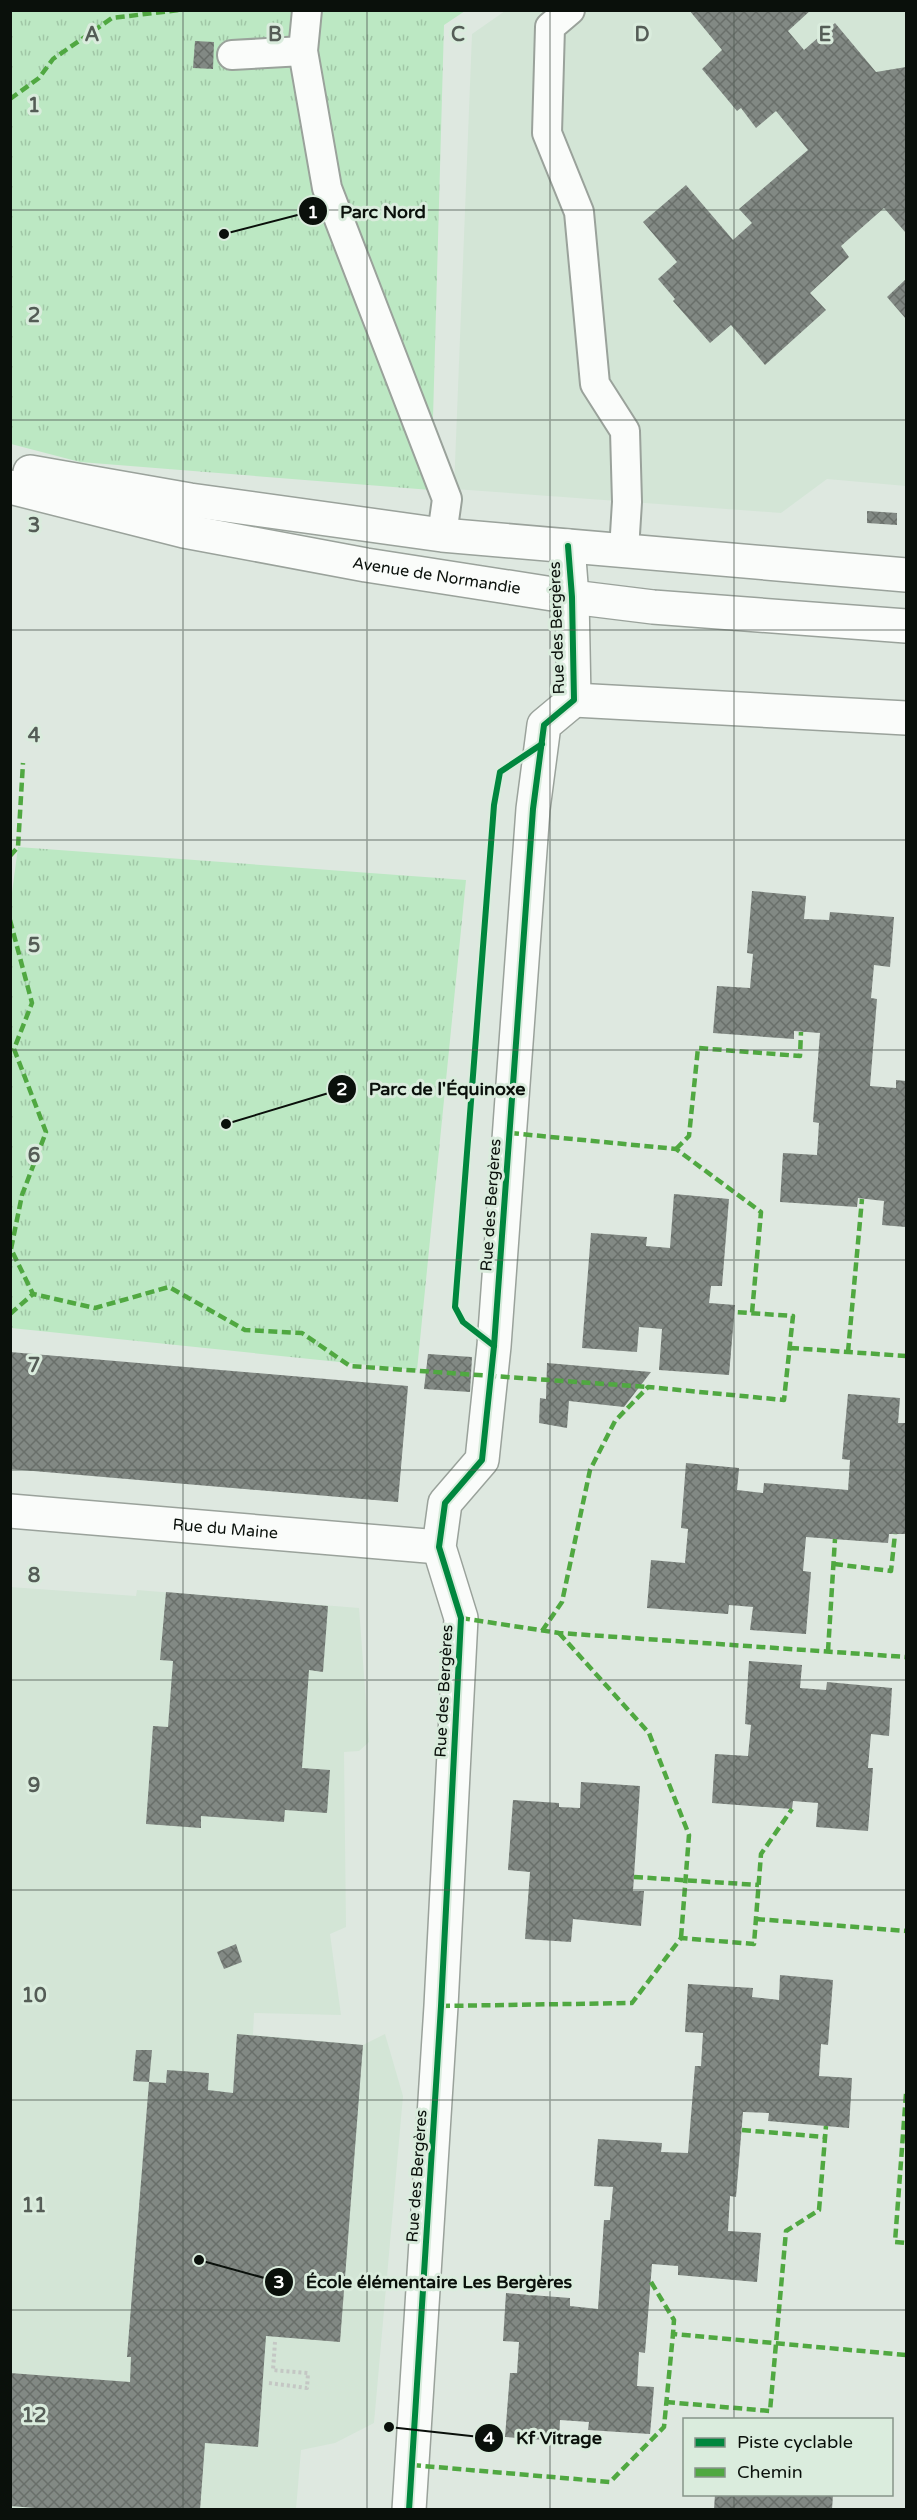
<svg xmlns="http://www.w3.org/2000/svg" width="917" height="2520" viewBox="0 0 917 2520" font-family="'Varela Round',sans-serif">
	<defs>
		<pattern id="park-tufts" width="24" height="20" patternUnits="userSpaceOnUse" patternTransform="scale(1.5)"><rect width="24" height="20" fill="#bce8c3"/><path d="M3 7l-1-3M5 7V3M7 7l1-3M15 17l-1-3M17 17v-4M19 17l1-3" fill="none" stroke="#a0c6a6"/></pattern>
		<pattern id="building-cross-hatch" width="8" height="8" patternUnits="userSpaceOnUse" patternTransform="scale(1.5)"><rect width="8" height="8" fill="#828984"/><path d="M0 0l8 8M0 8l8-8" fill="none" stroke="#696f6a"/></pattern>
	</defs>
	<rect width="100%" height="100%" fill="#dee8e0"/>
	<g fill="#d3e5d6">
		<polygon points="505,11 906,11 906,486 827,479 781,513 454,489 472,34"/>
		<polygon points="10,1587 136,1596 137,1590 359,1608 369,1742 359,1751 344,1752 346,1927 330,1934 341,2015 254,2013 253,2035 363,2045 385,2034 403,2096 374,2423 335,2443 301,2450 296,2509 11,2509"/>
	</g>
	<g fill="url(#park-tufts)">
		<polygon points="10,11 465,11 444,25 431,490 80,462 11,444"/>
		<polygon points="18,847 466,880 417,1370 11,1328 10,908"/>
	</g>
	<g fill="url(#building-cross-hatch)">
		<polygon points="689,10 811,10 788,31 804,50 835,23 876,72 906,67 906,233 884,208 841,246 849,257 810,293 826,310 765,365 731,325 710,343 673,301 675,299 658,279 677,262 643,222 686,185 733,240 752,223 739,209 808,150 776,111 756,128 741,108 737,111 702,69 722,50"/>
		<polygon points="195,41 214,42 213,69 193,68"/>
		<polygon points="906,279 906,319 887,297"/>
		<polygon points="867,511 897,513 897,525 867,523"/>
		<polygon points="752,891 806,896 804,919 829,920 830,912 894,917 890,967 874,965 871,998 877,999 870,1086 896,1088 896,1080 906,1081 906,1227 882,1225 884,1201 858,1198 857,1207 780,1202 783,1153 817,1155 819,1123 813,1122 820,1033 794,1031 794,1039 713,1033 717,986 750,988 753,954 747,953"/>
		<polygon points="674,1194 729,1199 722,1286 711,1286 709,1303 735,1305 729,1375 659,1370 662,1329 639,1327 637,1352 582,1348 591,1233 647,1237 646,1246 670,1248"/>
		<polygon points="10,1352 408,1386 398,1502 10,1469"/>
		<polygon points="428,1354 472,1357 470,1392 424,1389"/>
		<polygon points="547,1363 651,1372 624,1407 569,1401 567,1428 539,1423 540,1398 546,1399"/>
		<polygon points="848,1394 900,1398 898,1423 906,1423 906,1534 889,1534 888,1543 806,1537 803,1571 811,1572 806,1634 750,1630 753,1607 729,1605 728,1614 647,1608 651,1560 685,1563 688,1529 681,1528 686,1463 739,1468 737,1490 763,1493 764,1483 848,1490 850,1460 842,1459"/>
		<polygon points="166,1592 328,1606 323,1672 309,1670 302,1768 330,1770 327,1813 285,1810 284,1822 201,1816 201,1828 146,1824 153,1726 168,1727 173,1661 160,1660"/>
		<polygon points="749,1661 802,1665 800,1688 826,1690 827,1682 892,1688 889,1736 871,1734 868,1768 873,1768 868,1831 816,1827 818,1803 793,1801 792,1809 712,1803 715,1754 748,1756 751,1725 745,1724"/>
		<polygon points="581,1782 640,1786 633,1891 644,1891 641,1926 573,1919 571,1942 525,1939 530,1872 508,1870 513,1800 559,1803 559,1807 580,1808"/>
		<polygon points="236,1944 242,1962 224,1969 217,1952"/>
		<polygon points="780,1975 833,1980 828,2045 821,2044 819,2076 852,2078 849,2128 768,2121 769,2113 743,2112 736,2197 730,2196 728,2231 761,2233 757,2282 678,2275 678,2266 652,2264 645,2353 639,2352 637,2386 654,2387 650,2434 588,2430 589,2422 560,2420 559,2441 505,2437 510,2373 517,2373 519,2342 503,2341 506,2293 570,2298 570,2306 598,2309 604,2220 610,2220 613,2187 594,2186 598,2139 662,2143 661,2152 688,2153 695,2066 701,2066 703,2033 685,2032 688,1984 753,1988 752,1997 779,2000"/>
		<polygon points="237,2034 363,2045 340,2342 266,2336 258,2447 205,2443 200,2510 58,2510 10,2506 10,2373 130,2382 131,2357 127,2357 149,2082 166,2083 167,2070 209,2073 208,2090 233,2093"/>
		<polygon points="136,2050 152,2050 149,2082 133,2081"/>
		<polygon points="715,2494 833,2494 832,2510 714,2510"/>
	</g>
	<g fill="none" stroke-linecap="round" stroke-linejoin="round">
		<defs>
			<g id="lane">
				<polyline points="307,10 303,51 327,188 447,499 442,535"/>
				<polyline points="570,10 550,27 547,133 579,212 595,384 625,431 627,502 624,550"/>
				<polyline points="232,55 303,51"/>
			</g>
			<g id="street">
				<polyline points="574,700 906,718"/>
				<path id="s1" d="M 10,1511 L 439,1547"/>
				<polyline points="409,2510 441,2006 461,1618 439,1547 445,1503 482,1460 494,1346 533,809 544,725 574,700 572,597 568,546"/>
			</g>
			<g id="secondary">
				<polyline points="30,472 190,500 442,535 906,575"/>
				<path id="s2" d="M 10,487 L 184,531 L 366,565 L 572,597 L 653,607 L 906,626"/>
			</g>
		</defs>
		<use href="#lane" stroke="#9aa29b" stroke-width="32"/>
		<use href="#street" stroke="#9aa29b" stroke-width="36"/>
		<use href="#secondary" stroke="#9aa29b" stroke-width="36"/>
		<polyline stroke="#c4c7c4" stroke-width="4" stroke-dasharray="3 3" stroke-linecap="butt" points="269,2383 307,2388 308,2373 273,2370 275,2342"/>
		<use href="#lane" stroke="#fafcfa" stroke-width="28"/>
		<use href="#street" stroke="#fafcfa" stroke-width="33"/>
		<use href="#secondary" stroke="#fafcfa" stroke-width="33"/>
		<g stroke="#50a841" stroke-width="4.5" stroke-dasharray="9 4.5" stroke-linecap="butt">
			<polyline points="10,99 39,78 53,59 112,18 179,10"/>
			<polyline points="10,856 18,847 23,763"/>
			<polyline points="10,920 32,1003 14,1049 46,1132 22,1195 11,1249 33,1294 95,1308 169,1287 245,1330 302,1333 350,1366 648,1387"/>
			<polyline points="510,1133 676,1149 761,1212 752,1313"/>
			<polyline points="676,1149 689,1136 698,1048 800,1056 801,1032"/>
			<polyline points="10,1314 33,1294"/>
			<polyline points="790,1348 906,1356"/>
			<polyline points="848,1352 862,1199"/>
			<polyline points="834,1564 891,1571 895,1534"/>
			<polyline points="461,1618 559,1633 906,1657"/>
			<polyline points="542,1631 562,1602 590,1470 615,1421 648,1387 784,1400 793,1316 734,1312"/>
			<polyline points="559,1633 649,1733 689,1835 681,1938"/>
			<polyline points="828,1651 835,1539"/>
			<polyline points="634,1877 759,1885"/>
			<polyline points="756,1919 906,1931"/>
			<polyline points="441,2006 632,2003 681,1938 754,1944 761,1854 792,1809"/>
			<polyline points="906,2094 895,2242 906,2243"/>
			<polyline points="742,2130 825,2137"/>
			<polyline points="651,2282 674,2320 673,2334"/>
			<polyline points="666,2402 770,2411 786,2231 819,2210 826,2126"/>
			<polyline points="412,2465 610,2482 664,2427 673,2334 906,2355"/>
		</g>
		<defs>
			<g id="cycleway">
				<polyline points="494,1346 463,1322 455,1307 494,805 500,772 542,744"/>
				<polyline points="409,2510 441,2006 461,1618 439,1547 445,1503 482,1460 494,1346 533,809 544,725 574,700 572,597 568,546"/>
			</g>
		</defs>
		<use href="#cycleway" stroke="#daecdd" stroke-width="10"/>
		<use href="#cycleway" stroke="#00873e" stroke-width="6"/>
	</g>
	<path fill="none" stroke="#545c56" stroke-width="1.5" stroke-opacity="0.55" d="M 183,10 L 183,2510M 367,10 L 367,2510M 550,10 L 550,2510M 734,10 L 734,2420M 10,210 L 906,210M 10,420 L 906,420M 10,630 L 906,630M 10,840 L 906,840M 10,1050 L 906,1050M 10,1260 L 906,1260M 10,1470 L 906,1470M 10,1680 L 906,1680M 10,1890 L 906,1890M 10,2100 L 906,2100M 10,2310 L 906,2310M 734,2494 L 734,2510"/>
	<g text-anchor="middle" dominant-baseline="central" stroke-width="6" stroke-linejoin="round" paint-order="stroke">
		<g font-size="16" fill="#0a100b" stroke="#daecdd">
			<text stroke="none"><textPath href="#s2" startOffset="436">Avenue de Normandie</textPath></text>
			<text transform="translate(557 628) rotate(-92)">Rue des Bergères</text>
			<text transform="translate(491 1205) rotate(-86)">Rue des Bergères</text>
			<text stroke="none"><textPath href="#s1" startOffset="216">Rue du Maine</textPath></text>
			<text transform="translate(444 1691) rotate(-87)">Rue des Bergères</text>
			<text transform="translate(417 2176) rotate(-86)">Rue des Bergères</text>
		</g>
	</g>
	<g font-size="20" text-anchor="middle" font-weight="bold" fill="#545c56" stroke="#daecdd" stroke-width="6" stroke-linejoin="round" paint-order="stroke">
		<text x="92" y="41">A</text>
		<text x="275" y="41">B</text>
		<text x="458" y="41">C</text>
		<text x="642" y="41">D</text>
		<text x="825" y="41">E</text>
		<text x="34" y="112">1</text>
		<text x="34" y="322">2</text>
		<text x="34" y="532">3</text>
		<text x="34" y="742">4</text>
		<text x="34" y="952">5</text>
		<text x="34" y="1162">6</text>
		<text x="34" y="1372">7</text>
		<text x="34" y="1582">8</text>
		<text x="34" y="1792">9</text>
		<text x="34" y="2002">10</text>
		<text x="34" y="2212">11</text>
		<text x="34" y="2422">12</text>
	</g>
	<path fill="none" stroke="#0a100b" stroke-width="2" d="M224 234L313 211M226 1124L342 1089M199 2260L279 2282M389 2427L489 2438"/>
	<g fill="#0a100b" stroke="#daecdd" stroke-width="2">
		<circle cx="224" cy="234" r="6"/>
		<circle cx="226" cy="1124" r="6"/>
		<circle cx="199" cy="2260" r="6"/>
		<circle cx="389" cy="2427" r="6"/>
		<circle cx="313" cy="211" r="15"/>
		<circle cx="342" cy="1089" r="15"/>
		<circle cx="279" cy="2282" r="15"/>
		<circle cx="489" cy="2438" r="15"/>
	</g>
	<g font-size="18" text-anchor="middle" font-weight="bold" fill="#fff">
		<text x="313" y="218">1</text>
		<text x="342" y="1095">2</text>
		<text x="279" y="2288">3</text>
		<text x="489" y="2444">4</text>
	</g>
	<g font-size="18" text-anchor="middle" font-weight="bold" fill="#0a100b" stroke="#daecdd" stroke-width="6" stroke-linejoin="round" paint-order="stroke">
		<text x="383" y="218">Parc Nord</text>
		<text x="447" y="1095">Parc de l'Équinoxe</text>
		<text x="439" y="2288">École élémentaire Les Bergères</text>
		<text x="559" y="2444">Kf Vitrage</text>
	</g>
	<rect width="917" height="2520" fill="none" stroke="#0a100b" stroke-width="24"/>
	<rect x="683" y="2418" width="210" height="78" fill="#daecdd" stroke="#879489" stroke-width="1.5"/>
	<rect x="695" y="2438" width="30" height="9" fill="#00873e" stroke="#879489" stroke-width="1.5"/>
	<text x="737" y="2448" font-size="18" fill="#0a100b">Piste cyclable</text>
	<rect x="695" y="2468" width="30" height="9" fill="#50a841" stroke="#879489" stroke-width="1.5"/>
	<text x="737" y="2478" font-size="18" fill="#0a100b">Chemin</text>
</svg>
